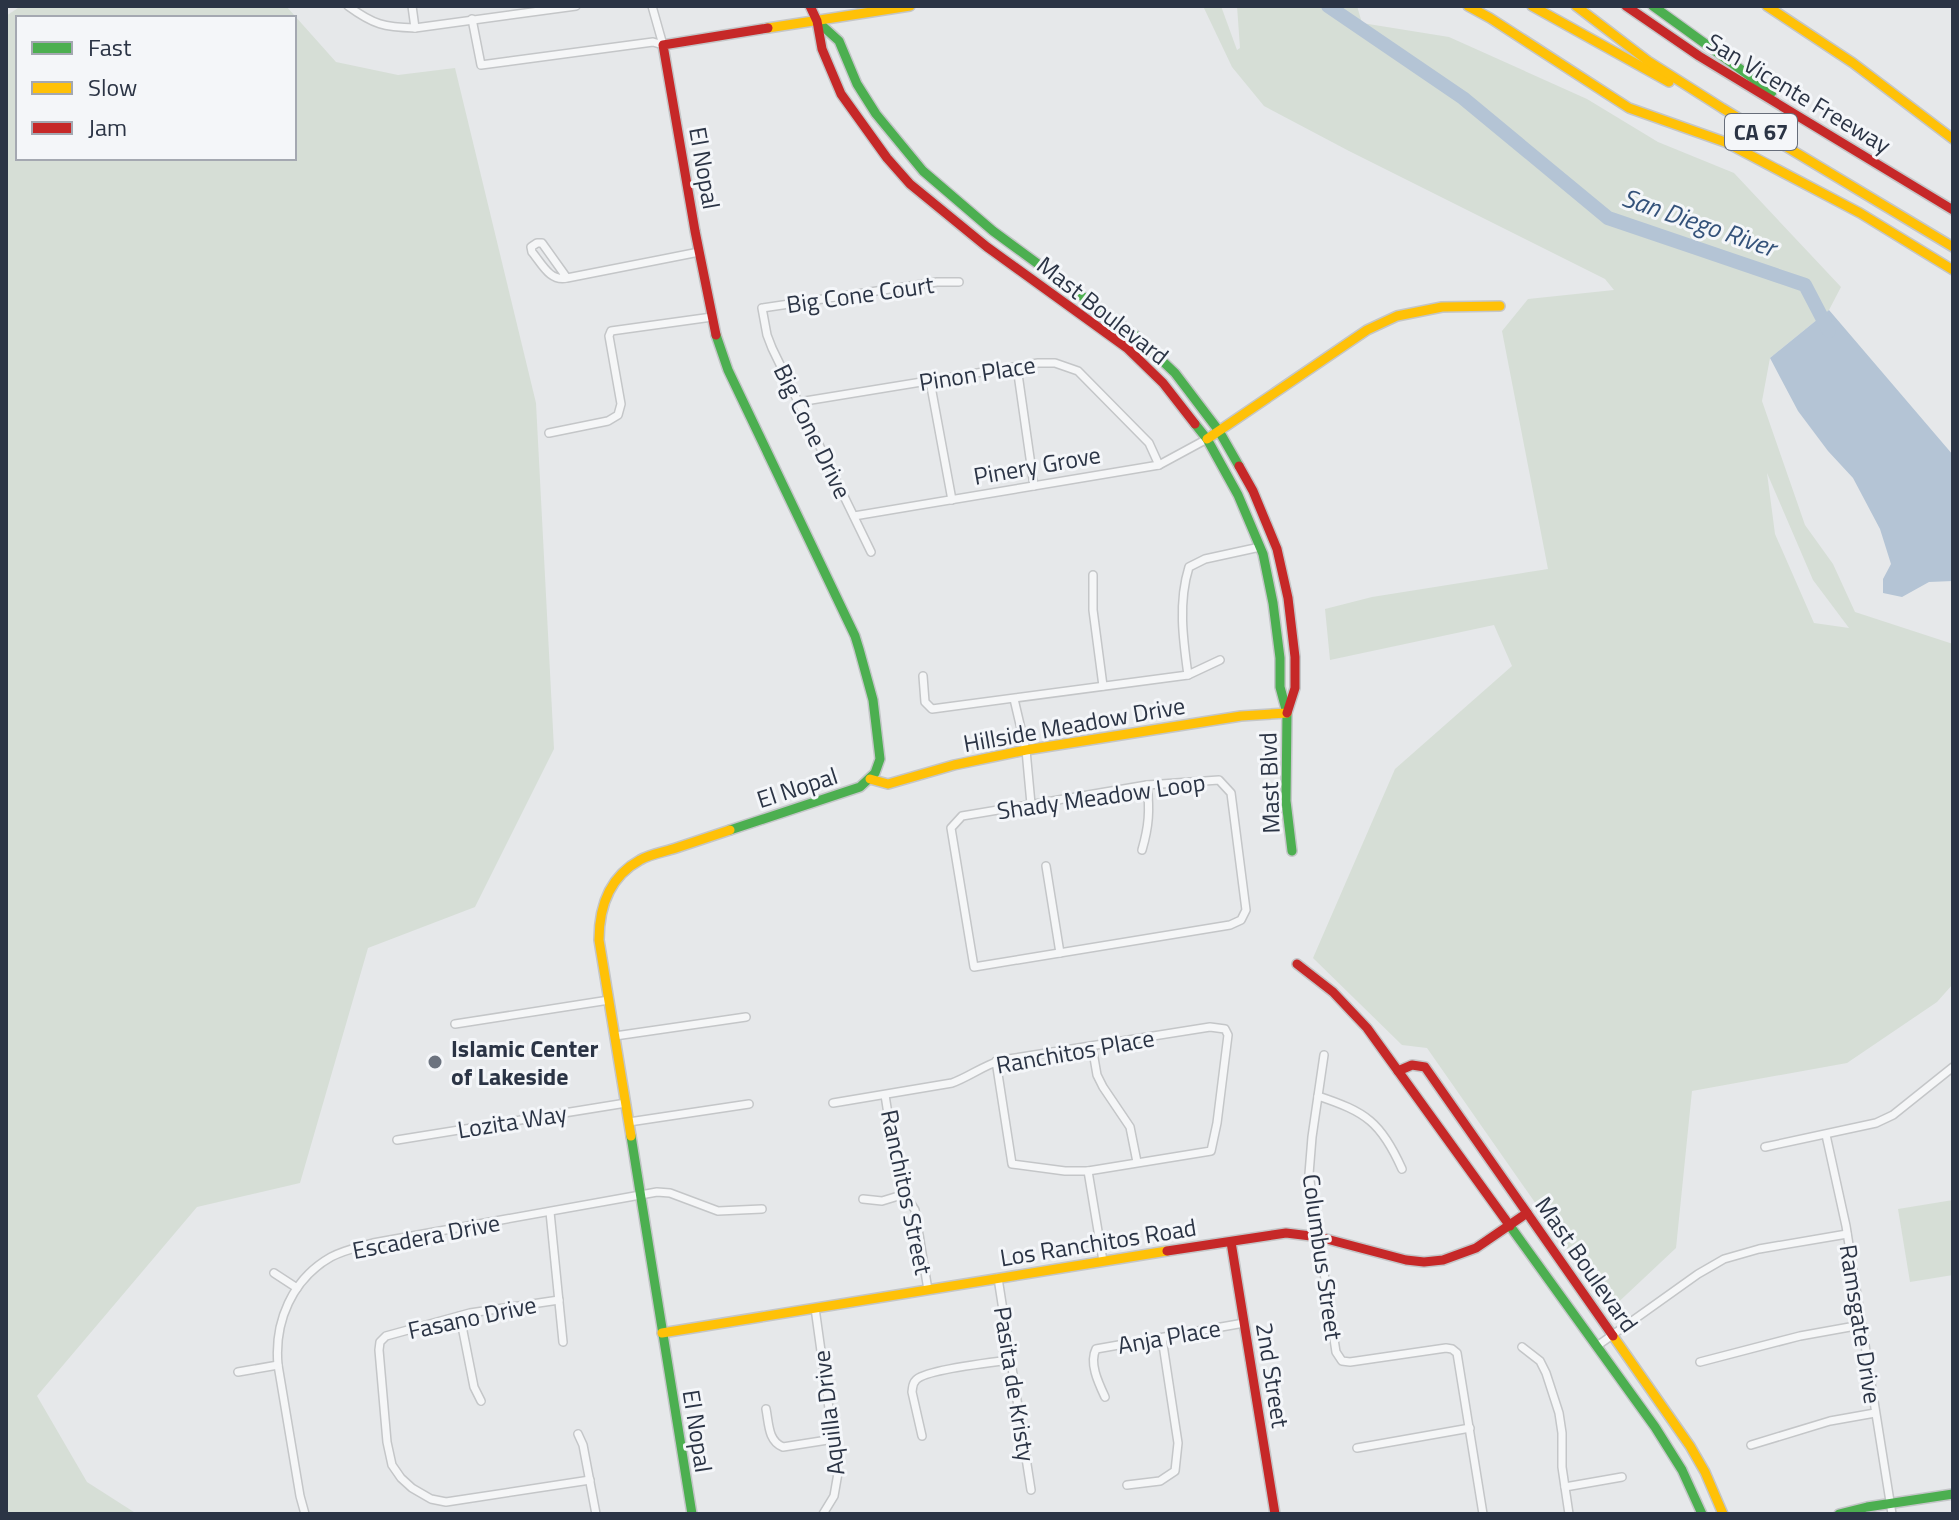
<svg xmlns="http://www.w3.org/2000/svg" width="1959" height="1520" viewBox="0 0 1959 1520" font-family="'Titillium Web',sans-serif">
	<rect width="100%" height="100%" fill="#e6e8ea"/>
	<g fill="#d6ded6" fill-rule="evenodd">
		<path d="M 21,6 L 286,6 L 336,62 L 398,75 L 455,68 L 536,403 L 554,749 L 475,907 L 368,948 L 300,1183 L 197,1207 L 37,1396 L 87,1482 L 137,1514 L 6,1514 L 6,16 ZM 294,18 L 294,158 L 18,158 L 18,18 Z"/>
		<path d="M 1203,6 L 1221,6 L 1237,50 L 1240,48 L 1237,6 L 1357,6 L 1362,23 L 1449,37 L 1587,99 L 1658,142 L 1734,173 L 1841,287 L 1829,310 L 1770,358 L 1762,401 L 1805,525 L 1833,564 L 1855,612 L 1953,644 L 1953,984 L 1937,1002 L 1847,1063 L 1692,1091 L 1676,1248 L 1610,1310 L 1427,1048 L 1402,1045 L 1313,958 L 1395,769 L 1512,666 L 1494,625 L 1330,660 L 1325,609 L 1372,597 L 1548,569 L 1502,331 L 1528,299 L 1614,290 L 1605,279 L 1349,151 L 1264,106 L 1232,67 ZM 1767,473 L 1813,580 L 1849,628 L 1814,623 L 1775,534 Z"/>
		<polygon points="1953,1200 1953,1275 1910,1282 1898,1209"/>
	</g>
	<polygon fill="#b4c4d5" points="1829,310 1953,455 1953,581 1929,582 1902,597 1883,593 1883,579 1891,564 1880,529 1853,478 1828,451 1798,411 1770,358"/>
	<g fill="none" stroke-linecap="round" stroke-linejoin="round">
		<polyline stroke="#b4c4d5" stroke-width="14" points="1328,6 1463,98 1608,218 1805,285 1829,331"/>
		<defs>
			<g id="street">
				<path d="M 348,6 C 374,25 384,27 415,28 L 576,6"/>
				<polyline points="412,6 415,28"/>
				<polyline points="472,19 481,65 653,42 663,45 652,6"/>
				<path d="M 567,278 L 542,243 L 537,243 L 531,247 L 532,252 C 542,264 550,282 567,278 L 699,252"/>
				<polyline points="1017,367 1034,486"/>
				<polyline points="930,381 952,500"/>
				<polyline points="799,402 1038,363 1055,363 1078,371 1149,443 1159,465"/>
				<polyline points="549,433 608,421 618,415 621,404 609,336 611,331 712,317"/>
				<polyline points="854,516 1159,465 1207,439"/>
				<polyline points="871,552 772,348 767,335 762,308 937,282 959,282"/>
				<polyline points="1093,575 1093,610 1103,686"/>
				<path d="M 1188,675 C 1183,639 1178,602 1189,567 L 1205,559 L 1260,547"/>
				<polyline points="923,676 925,702 932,709 1188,675 1220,660"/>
				<polyline points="1014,699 1026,750 1031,804"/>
				<polygon points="1219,780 1231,793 1246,910 1241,920 1230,925 974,967 951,828 962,816 1147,785"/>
				<path d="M 1142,850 C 1149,826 1150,810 1147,785"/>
				<polyline points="1046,866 1060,953"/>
				<polyline points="455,1024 609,1000"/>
				<polyline points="615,1036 746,1017"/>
				<polyline points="1092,1046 1097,1075 1103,1087 1130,1127 1137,1162"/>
				<polyline points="1324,1055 1312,1137 1309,1174 1336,1352 1342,1361 1350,1362 1446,1348 1452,1349 1457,1353 1483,1514"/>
				<polyline points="885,1095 896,1165 905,1194 915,1210 928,1290"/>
				<path d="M 1318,1096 C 1366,1112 1381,1122 1402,1169"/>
				<path d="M 833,1103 L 952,1083 C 969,1077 984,1065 1002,1060 L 1210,1027 L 1225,1029 L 1228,1035 L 1217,1123 L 1211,1151 L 1088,1171 L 1065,1171 L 1012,1164 L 996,1061"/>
				<polyline points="629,1122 749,1104"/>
				<polyline points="1826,1135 1846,1226 1892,1514"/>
				<polyline points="397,1140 626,1103"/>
				<polyline points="1765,1147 1876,1123 1893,1115 1953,1067"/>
				<polyline points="1088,1171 1103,1261"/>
				<polyline points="863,1199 882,1201 905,1194"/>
				<polyline points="550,1212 563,1342"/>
				<polyline points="274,1273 297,1288"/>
				<polyline points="998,1278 1031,1490"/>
				<polyline points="559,1300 470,1313 386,1336 380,1342 379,1350 387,1442 392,1465 401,1478 412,1488 431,1499 446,1502 590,1480"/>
				<polyline points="815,1308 838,1473 834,1496 823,1514"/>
				<polyline points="460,1316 474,1387 481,1401"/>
				<polyline points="1597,1346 1698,1274 1724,1259 1759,1249 1847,1234"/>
				<polyline points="1522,1347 1540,1361 1546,1373 1559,1413 1562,1433 1562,1467 1569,1514"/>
				<polyline points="1700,1362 1800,1336 1861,1325"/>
				<polyline points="238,1372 278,1365"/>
				<path d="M 1105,1397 C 1098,1382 1089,1363 1096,1349 L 1244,1323"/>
				<path d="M 766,1409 C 769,1424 768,1441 783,1447 L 834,1439"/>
				<polyline points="578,1434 583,1445 596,1514"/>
				<path d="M 922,1436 L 912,1392 C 913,1386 912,1384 916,1380 C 925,1370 994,1362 1011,1360"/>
				<polyline points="1751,1445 1830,1421 1875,1413"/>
				<polyline points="1357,1448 1470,1428"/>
				<polyline points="1127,1485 1160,1481 1175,1471 1178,1443 1162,1338"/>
				<polyline points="1565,1487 1622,1477"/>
				<path d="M 305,1514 L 300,1496 L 278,1365 C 274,1322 292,1279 331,1257 C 344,1250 359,1247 373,1243 L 657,1192 L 670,1193 L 718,1211 L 762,1209"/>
			</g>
			<g id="fast">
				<polyline points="1653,6 1772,92"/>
				<polyline points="817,21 839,41 857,84 876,114 923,171 993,231 1135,335 1175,373 1219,431 1239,466"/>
				<polyline points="716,335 728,370 855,636 859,649 873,700 880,759 875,773 860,787 730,830"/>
				<polyline points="1195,424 1207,439 1238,495 1263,554 1273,603 1280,658 1280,687 1287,713 1286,801 1292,851"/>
				<polyline points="631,1136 692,1514"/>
				<polyline points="1510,1226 1655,1427 1682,1470 1702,1514"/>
				<polyline points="1839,1514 1867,1507 1953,1494"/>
			</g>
			<g id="slow">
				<polyline points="1468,6 1490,18 1629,108 1725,142 1860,213 1953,270"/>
				<polyline points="1532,6 1669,82"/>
				<polyline points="1576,6 1648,61 1722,108 1953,247"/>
				<polyline points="1767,6 1853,63 1953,139"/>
				<polyline points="768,28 910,6"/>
				<polyline points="1207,439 1367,330 1397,316 1442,307 1500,306"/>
				<polyline points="870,779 888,784 954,765 1026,750 1241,716 1287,713"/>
				<path d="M 631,1136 L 599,940 C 599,908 609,877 640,860 C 650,854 664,852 676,848 C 694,842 712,836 730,830"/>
				<polyline points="662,1333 1167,1251"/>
				<polyline points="1613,1336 1690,1446 1705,1472 1723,1514"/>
			</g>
			<g id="jam">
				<polyline points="810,6 817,21 822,49 841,94 887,158 910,184 987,247 1127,348 1163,383 1195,424"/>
				<polyline points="1626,6 1699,56 1953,210"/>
				<polyline points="716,335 695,231 663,45 768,28"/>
				<polyline points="1239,466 1253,491 1277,549 1288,598 1295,657 1295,688 1287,713"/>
				<polyline points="1297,964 1333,992 1367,1028 1510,1226"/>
				<polyline points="1398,1071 1412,1065 1425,1067 1613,1336"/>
				<polyline points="1231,1242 1275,1514"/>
				<polyline points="1167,1251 1286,1233 1319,1237 1406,1260 1424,1262 1443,1260 1476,1248 1527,1213"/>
			</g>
		</defs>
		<use href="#street" stroke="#c4c6c8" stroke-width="10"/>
		<use href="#fast" stroke="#c4c6c8" stroke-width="12"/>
		<use href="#slow" stroke="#c4c6c8" stroke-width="12"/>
		<use href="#jam" stroke="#c4c6c8" stroke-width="12"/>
		<use href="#street" stroke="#f5f6f7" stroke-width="7"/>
		<use href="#fast" stroke="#4caf50" stroke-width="9"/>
		<use href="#slow" stroke="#ffc107" stroke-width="9"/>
		<use href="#jam" stroke="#c62828" stroke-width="9"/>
	</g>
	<circle fill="#6c737f" stroke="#f4f6f9" stroke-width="3" cx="435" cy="1062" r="8"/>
	<g text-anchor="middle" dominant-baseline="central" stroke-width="6" stroke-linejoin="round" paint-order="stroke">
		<rect fill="#f4f6f9" stroke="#676e7b" stroke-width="2" x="1725" y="114" width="72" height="36" rx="6"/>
		<g font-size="22" font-weight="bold" fill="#2b3445">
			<text x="1761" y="132">CA 67</text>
		</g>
		<g font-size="24" fill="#2b3445" stroke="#f4f6f9">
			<text transform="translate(1799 93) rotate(31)">San Vicente Freeway</text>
			<text transform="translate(705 168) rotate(80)">El Nopal</text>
			<text transform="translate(860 294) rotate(-8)">Big Cone Court</text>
			<text transform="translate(1103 310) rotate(38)">Mast Boulevard</text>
			<text transform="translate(977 373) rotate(-9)">Pinon Place</text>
			<text transform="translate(813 431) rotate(64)">Big Cone Drive</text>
			<text transform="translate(1037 465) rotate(-10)">Pinery Grove</text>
			<text transform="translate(1074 724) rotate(-10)">Hillside Meadow Drive</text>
			<text transform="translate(1269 783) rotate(-92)">Mast Blvd</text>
			<text transform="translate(797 787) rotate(-18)">El Nopal</text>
			<text transform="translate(1101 796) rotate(-8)">Shady Meadow Loop</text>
			<text transform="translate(1075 1051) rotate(-10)">Ranchitos Place</text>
			<text transform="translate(512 1121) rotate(-9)">Lozita Way</text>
			<text transform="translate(907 1192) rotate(78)">Ranchitos Street</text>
			<text transform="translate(426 1236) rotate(-11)">Escadera Drive</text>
			<text transform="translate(1098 1242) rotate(-9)">Los Ranchitos Road</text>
			<text transform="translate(1323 1257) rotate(82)">Columbus Street</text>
			<text transform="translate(1587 1264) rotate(55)">Mast Boulevard</text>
			<text transform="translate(472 1317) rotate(-12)">Fasano Drive</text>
			<text transform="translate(1861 1324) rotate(81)">Ramsgate Drive</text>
			<text transform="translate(1169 1336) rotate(-10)">Anja Place</text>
			<text transform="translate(1273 1375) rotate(81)">2nd Street</text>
			<text transform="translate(1015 1384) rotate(81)">Pasita de Kristy</text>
			<text transform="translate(828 1413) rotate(-97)">Aquilla Drive</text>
			<text transform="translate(698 1431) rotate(81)">El Nopal</text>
		</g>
		<g font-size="24" font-weight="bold" fill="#2b3445" stroke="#f4f6f9" text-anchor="start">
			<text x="451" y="1048">Islamic Center<tspan x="451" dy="28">of Lakeside</tspan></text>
		</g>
		<g font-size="26" font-style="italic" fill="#34527a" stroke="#f4f6f9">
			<text transform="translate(1699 222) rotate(19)">San Diego River</text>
		</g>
	</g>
	<rect width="1959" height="1520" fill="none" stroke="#2b3445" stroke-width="16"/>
	<rect x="16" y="16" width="280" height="144" fill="#f4f6f9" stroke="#a4a8b1" stroke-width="2"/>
	<rect x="32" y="42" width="40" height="12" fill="#4caf50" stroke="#a4a8b1" stroke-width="2"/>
	<text x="88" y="56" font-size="24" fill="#2b3445">Fast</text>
	<rect x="32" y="82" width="40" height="12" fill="#ffc107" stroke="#a4a8b1" stroke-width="2"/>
	<text x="88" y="96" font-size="24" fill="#2b3445">Slow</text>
	<rect x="32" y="122" width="40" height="12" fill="#c62828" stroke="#a4a8b1" stroke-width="2"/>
	<text x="88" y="136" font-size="24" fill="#2b3445">Jam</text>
</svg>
